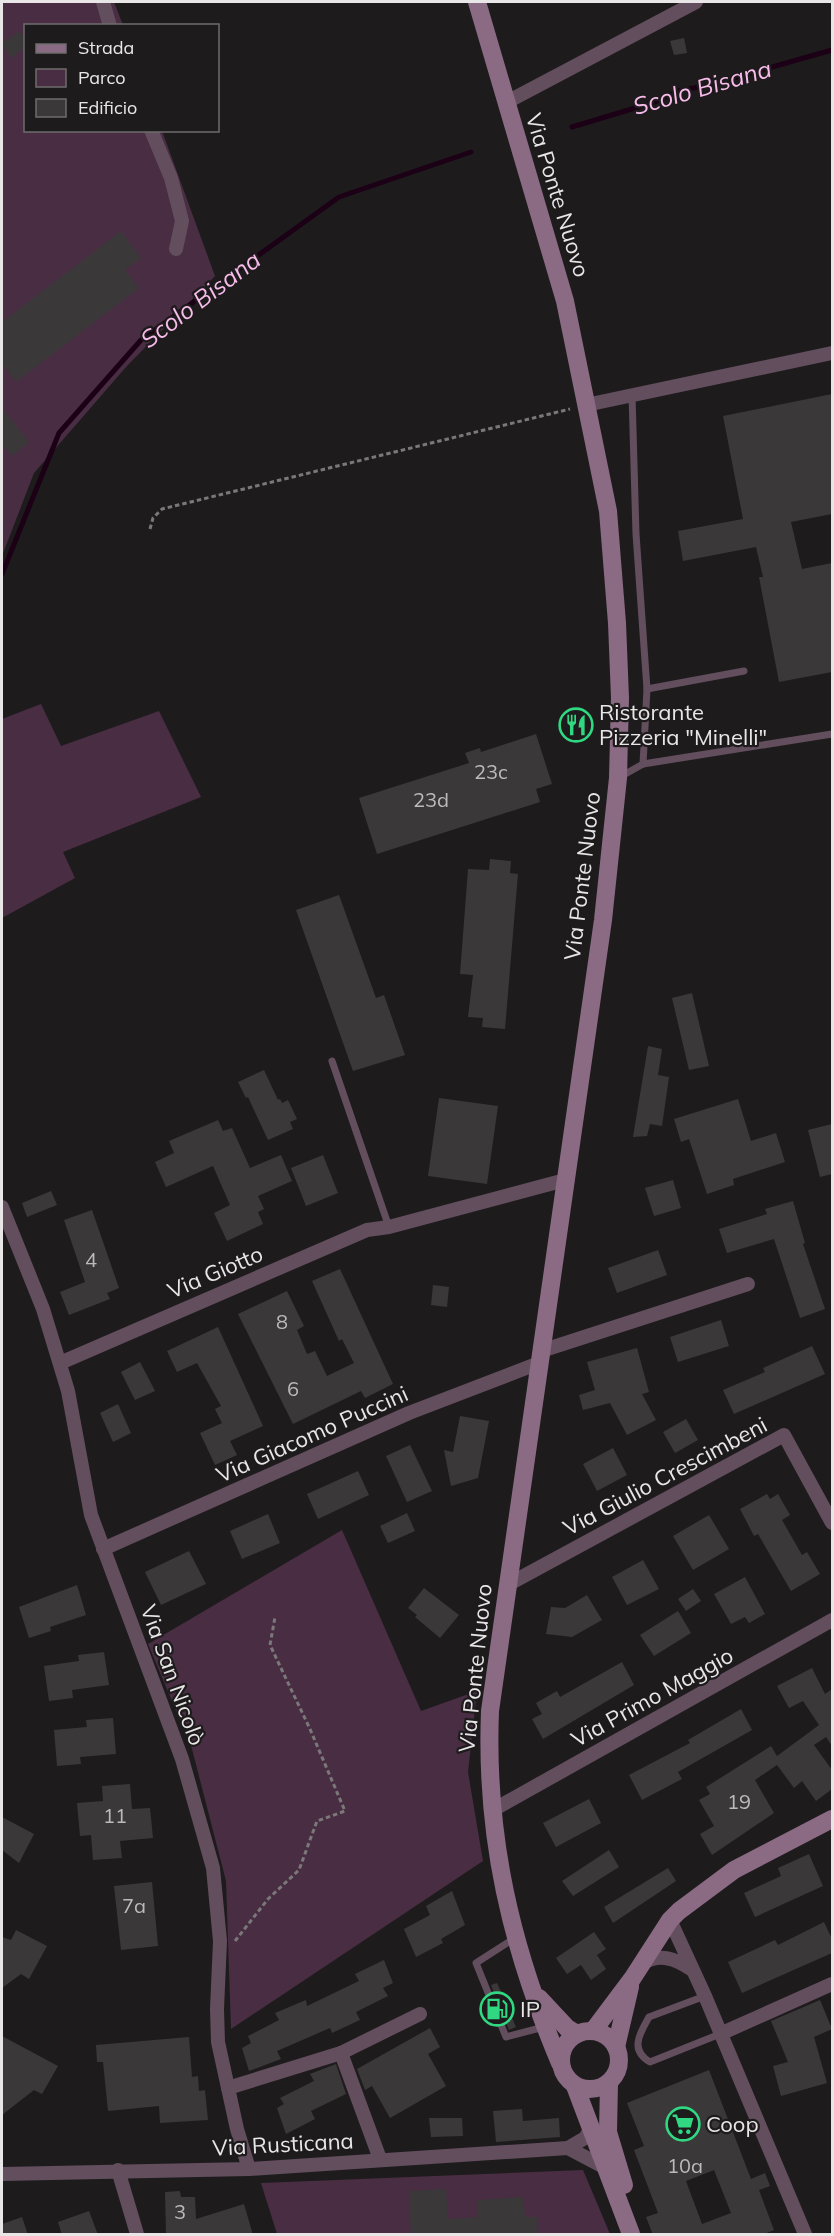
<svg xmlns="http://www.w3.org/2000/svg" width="834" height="2236" viewBox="0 0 834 2236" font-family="Mulish,sans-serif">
	<rect width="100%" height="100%" fill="#1e1b1d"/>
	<g fill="#492d43">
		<polygon points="2,2 114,2 123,25 26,26 26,130 162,131 215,276 126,367 34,473 2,556"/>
		<polygon points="41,704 61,746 159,711 201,797 63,852 75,878 2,918 2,719"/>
		<polygon points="342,1530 421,1711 477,1691 468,1772 483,1861 231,2029 226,1881 192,1749 148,1644"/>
		<polygon points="583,2170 610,2234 277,2234 261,2183"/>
	</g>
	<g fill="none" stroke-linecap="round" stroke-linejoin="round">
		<g stroke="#1b0016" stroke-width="5">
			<polyline points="572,127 655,102 678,91 709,85 832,50"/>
			<polyline points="2,574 59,433 141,340 339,197 471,152"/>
		</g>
	</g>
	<g fill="#3b383a" fill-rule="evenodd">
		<polygon points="19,31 26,40 26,47 11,58 2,44"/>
		<polygon points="684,38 687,53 674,55 670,41"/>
		<polygon points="121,231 141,258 125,270 139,288 16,382 2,363 2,322"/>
		<polygon points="832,394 832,514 791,522 802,569 832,563 832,672 779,682 759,577 763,577 756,547 683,561 678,531 743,519 723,416"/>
		<polygon points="2,408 29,442 12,456 2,444"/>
		<polygon points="536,734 552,784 536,789 540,802 377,854 359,798 469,763 465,753 480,748 481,752"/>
		<polygon points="490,859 511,861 510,873 518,874 505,1029 482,1027 483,1018 468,1017 473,975 460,974 468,869 489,870"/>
		<polygon points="339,895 376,998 384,995 405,1055 353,1071 296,910"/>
		<polygon points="692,993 709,1066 689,1070 672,998"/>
		<polygon points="648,1046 662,1049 658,1075 669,1077 662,1126 650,1124 647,1136 633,1137"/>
		<polygon points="264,1070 278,1100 280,1099 282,1103 288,1100 297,1119 290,1122 293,1129 268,1140 248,1097 246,1098 238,1082"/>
		<polygon points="439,1098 498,1106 487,1184 428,1176"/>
		<polygon points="738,1099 751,1141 776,1133 785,1162 733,1179 734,1185 707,1194 689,1139 681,1142 674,1119"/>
		<polygon points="218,1120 223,1131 232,1128 250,1168 281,1155 292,1181 258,1196 264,1209 258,1212 263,1224 227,1241 214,1213 230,1205 213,1166 166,1187 155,1162 174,1153 169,1141"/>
		<polygon points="832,1124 832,1174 820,1177 808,1130"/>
		<polygon points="323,1155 338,1193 306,1206 291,1168"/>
		<polygon points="673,1180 681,1208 654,1216 645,1188"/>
		<polygon points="51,1191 57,1205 27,1217 22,1203"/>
		<polygon points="793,1201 805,1243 803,1244 825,1309 800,1318 774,1239 727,1253 719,1229 767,1214 765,1209"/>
		<polygon points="92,1210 119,1288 107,1293 110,1299 69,1315 60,1292 85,1282 64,1220"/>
		<polygon points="658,1250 667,1275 617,1293 608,1268"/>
		<polygon points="340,1269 393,1384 365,1398 361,1391 293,1424 238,1314 287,1291 304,1326 297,1330 307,1354 315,1351 327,1376 354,1363 342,1339 339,1341 312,1281"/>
		<polygon points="433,1285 449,1287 447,1307 431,1305"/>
		<polygon points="721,1320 729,1346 678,1362 670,1337"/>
		<polygon points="218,1327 263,1426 230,1441 237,1455 215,1465 200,1433 222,1423 215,1409 221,1406 197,1363 177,1372 167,1351"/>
		<polygon points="812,1346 825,1374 734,1414 723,1390 765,1372 763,1368"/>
		<polygon points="637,1348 649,1392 642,1394 656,1420 627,1435 610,1403 583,1410 579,1395 595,1390 587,1362"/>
		<polygon points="140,1362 155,1391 135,1400 121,1372"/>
		<polygon points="118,1404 131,1433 113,1442 100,1413"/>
		<polygon points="460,1416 489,1421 478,1478 451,1486 444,1450 453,1452"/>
		<polygon points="686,1419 698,1440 675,1453 663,1432"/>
		<polygon points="410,1445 432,1491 407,1502 386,1456"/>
		<polygon points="613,1448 627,1475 597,1491 583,1464"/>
		<polygon points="358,1471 369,1495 318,1519 307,1494"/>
		<polygon points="767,1494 770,1499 778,1494 790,1515 782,1520 802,1555 807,1552 820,1574 791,1591 758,1534 754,1536 740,1509"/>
		<polygon points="407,1513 415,1531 388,1543 380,1526"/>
		<polygon points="268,1514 280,1543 242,1559 230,1531"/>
		<polygon points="709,1515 729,1549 693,1570 673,1536"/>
		<polygon points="189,1551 206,1584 161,1605 145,1572"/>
		<polygon points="643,1560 659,1589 627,1605 612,1577"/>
		<polygon points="745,1577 765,1614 749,1623 745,1617 731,1624 714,1594"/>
		<polygon points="77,1585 86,1615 50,1627 51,1631 29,1638 19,1607"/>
		<polygon points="424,1588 459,1615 440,1638 415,1617 417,1615 408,1608"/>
		<polygon points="693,1589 701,1601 686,1611 678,1599"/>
		<polygon points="587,1595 602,1620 572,1637 546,1634 551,1607 565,1608"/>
		<polygon points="678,1611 691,1633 654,1656 640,1635"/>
		<polygon points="104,1652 109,1685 72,1690 73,1698 49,1701 44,1666 79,1661 78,1655"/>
		<polygon points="622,1662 634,1685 543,1739 532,1719 542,1714 536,1703 557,1691 560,1697"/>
		<polygon points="812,1668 825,1694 832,1689 832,1746 826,1737 814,1745 832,1770 832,1789 816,1801 802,1781 794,1788 777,1765 755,1780 774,1813 712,1855 700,1834 714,1826 699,1800 710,1794 706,1787 771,1746 777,1756 819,1725 803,1701 789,1708 777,1686"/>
		<polygon points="741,1709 752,1730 678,1772 682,1779 642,1800 629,1775 690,1743 688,1740"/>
		<polygon points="113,1718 116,1754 80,1757 81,1764 57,1766 54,1730 87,1727 86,1720"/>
		<polygon points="130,1784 132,1809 150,1808 153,1838 120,1841 122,1858 93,1860 91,1835 80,1836 77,1803 103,1801 102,1786"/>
		<polygon points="589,1799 601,1823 556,1847 543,1823"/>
		<polygon points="2,1817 34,1834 19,1863 2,1850"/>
		<polygon points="609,1850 619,1867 573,1896 562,1881"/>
		<polygon points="809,1854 823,1886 755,1917 744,1893 781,1876 778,1868"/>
		<polygon points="668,1868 676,1881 613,1923 604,1907"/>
		<polygon points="152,1882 158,1946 121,1950 114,1886"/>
		<polygon points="452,1891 465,1925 441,1939 443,1943 416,1957 404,1929 430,1915 426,1906"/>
		<polygon points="824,1922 832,1939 832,1953 742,1993 728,1962 775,1940 778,1945"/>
		<polygon points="16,1930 47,1946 29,1979 21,1974 2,1988 2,1937 11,1940"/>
		<polygon points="594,1932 606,1949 597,1955 606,1969 591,1980 581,1965 567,1974 556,1958"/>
		<polygon points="384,1960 393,1983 383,1988 388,1996 356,2012 360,2020 332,2033 330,2028 277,2051 281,2059 249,2071 242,2048 251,2043 248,2036 279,2020 275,2013 306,2000 307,2006 359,1981 355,1974"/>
		<polygon points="497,1983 516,2027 509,2030 491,1985"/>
		<polygon points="820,2000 832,2029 814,2037 827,2083 781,2096 773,2066 788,2062 771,2021"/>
		<polygon points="430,2028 440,2047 428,2054 446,2086 390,2118 372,2086 365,2090 357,2069"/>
		<polygon points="2,2036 58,2066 42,2094 34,2090 2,2115"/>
		<polygon points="189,2037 192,2077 198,2076 199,2091 205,2090 208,2120 160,2123 159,2106 108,2111 103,2062 97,2062 96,2045"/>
		<polygon points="336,2064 346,2094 311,2111 315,2119 286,2134 277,2108 284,2104 280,2098 314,2081 310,2074"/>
		<path d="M 709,2070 L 751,2179 L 765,2173 L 770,2186 L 759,2190 L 774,2230 L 762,2235 L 653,2235 L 646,2217 L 658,2213 L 634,2150 L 644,2146 L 627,2103 ZM 714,2170 L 731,2213 L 702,2224 L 686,2181 Z"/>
		<polygon points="522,2109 523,2121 559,2118 560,2137 496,2142 493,2111"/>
		<polygon points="429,2118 462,2118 463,2136 431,2137"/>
		<polygon points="446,2189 448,2219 478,2217 477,2200 523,2197 525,2217 537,2217 538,2235 411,2235 409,2191"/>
		<polygon points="180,2191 181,2197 195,2197 196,2219 244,2204 253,2235 166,2235 165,2192"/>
		<polygon points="89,2211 98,2235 62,2235 58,2222"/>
		<polygon points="22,2217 28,2235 2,2235 2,2224"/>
	</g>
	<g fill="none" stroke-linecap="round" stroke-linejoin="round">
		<g stroke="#7a7879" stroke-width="3" stroke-dasharray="4.5 3" stroke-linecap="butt">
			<polyline points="150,529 153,518 162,509 570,409"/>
			<polyline points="235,1941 268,1899 299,1870 317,1821 345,1811 310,1729 270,1645 275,1617"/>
		</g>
		<g stroke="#634e5e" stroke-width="7">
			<polyline points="632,395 636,534 647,689 643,764"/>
			<polyline points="647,689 744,671"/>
			<polyline points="620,777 643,764 832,734"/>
			<polyline points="332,1061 389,1227"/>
			<polyline points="515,1938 476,1963 506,2037 544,2027"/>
			<path d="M 705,1996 L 649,2017 C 640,2033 629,2050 650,2062 L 720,2034"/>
		</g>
		<g stroke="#634e5e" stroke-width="14">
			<polyline points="103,2 110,26"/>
			<polyline points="505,103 696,2"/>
			<polyline points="151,130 171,178 182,221 176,249"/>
			<polyline points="586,405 832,353"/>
			<polyline points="2,1207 43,1309 68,1391 91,1515 182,1759 213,1868 220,1941 217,2009 218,2042 237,2129 249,2169"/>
			<polyline points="541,1351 748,1284"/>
			<polyline points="60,1363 367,1230 389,1227 565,1180"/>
			<polyline points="103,1549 409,1413 539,1363"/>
			<polyline points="509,1584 784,1435 832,1523"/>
			<polyline points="491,1811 832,1620"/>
			<polyline points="670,1920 705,1996 805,2234"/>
			<path d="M 641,1964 C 660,1953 674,1958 691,1969"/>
			<polyline points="720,2034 832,1984"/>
			<polyline points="228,2088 341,2053"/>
			<polyline points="568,2148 604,2167"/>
			<polyline points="380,2159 341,2053 420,2014"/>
			<polyline points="118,2170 137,2234"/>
			<polyline points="2,2174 249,2169 568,2148 585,2138 591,2128"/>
		</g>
		<g stroke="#8b6a83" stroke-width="18">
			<path d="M 477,2 L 565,301 L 608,511 L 617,623 L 620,698 L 618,778 L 603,920 L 490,1711 C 485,1837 511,1947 560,2063"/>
			<polyline points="539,1998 567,2028 577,2034"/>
			<circle cx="590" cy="2060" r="29"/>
			<polyline points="593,2031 632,1979 670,1920 679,1911 734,1870 832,1819"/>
			<polyline points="616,2047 630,1987"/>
			<polyline points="609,2083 608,2132 624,2185"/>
			<polyline points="575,2086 631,2234"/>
		</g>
	</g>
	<defs>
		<symbol id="restaurant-ring" viewBox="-11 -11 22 22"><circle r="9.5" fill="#1e1b1d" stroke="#31d882" stroke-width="1.5"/><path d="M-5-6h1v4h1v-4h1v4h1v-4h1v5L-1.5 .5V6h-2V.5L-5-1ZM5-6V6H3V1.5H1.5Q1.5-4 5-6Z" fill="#31d882"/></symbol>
		<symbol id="fuel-ring" viewBox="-11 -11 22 22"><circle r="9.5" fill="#1e1b1d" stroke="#31d882" stroke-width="1.5"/><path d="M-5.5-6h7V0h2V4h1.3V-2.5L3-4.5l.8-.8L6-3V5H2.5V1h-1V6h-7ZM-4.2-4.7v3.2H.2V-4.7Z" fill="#31d882"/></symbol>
		<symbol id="supermarket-ring" viewBox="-11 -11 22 22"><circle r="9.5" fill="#1e1b1d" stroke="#31d882" stroke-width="1.5"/><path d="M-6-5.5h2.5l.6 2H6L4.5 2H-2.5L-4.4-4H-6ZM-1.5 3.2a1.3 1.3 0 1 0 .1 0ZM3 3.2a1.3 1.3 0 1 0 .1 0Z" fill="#31d882"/></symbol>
	</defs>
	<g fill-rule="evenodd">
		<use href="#restaurant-ring" x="557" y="706" width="38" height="38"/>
		<use href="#fuel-ring" x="478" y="1990" width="38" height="38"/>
		<use href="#supermarket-ring" x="664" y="2105" width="38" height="38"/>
	</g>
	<g text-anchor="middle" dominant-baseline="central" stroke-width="4.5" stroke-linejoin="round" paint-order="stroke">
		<g font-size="20" fill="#bdbabc">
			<text x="491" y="771">23c</text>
			<text x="431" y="799">23d</text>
			<text x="91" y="1259">4</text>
			<text x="282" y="1321">8</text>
			<text x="293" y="1388">6</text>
			<text x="739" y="1801">19</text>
			<text x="115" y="1815">11</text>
			<text x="134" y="1905">7a</text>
			<text x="685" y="2165">10a</text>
			<text x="180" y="2211">3</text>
		</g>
		<g font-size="22" fill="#e8e6e7" stroke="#1e1b1d">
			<text transform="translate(558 195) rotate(73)">Via Ponte Nuovo</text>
			<text transform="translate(582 876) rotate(-83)">Via Ponte Nuovo</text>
			<text transform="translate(215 1272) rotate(-23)">Via Giotto</text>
			<text transform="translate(312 1434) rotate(-24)">Via Giacomo Puccini</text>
			<text transform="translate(665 1476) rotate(-28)">Via Giulio Crescimbeni</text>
			<text transform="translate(475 1668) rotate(-84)">Via Ponte Nuovo</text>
			<text transform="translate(173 1675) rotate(70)">Via San Nicolò</text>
			<text transform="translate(652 1697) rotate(-29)">Via Primo Maggio</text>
			<text transform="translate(283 2144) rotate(-3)">Via Rusticana</text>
		</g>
		<g font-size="22" fill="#e8e6e7" stroke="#1e1b1d" text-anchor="start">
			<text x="599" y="712">Ristorante<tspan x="599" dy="25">Pizzeria "Minelli"</tspan></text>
			<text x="520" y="2009">IP</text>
			<text x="706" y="2124">Coop</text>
		</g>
		<g font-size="24" font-style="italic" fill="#f8bcea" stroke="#1e1b1d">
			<text transform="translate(702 87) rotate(-16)">Scolo Bisana</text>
			<text transform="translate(200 299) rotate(-37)">Scolo Bisana</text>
		</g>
	</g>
	<rect width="834" height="2236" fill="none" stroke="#e8e6e7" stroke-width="6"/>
	<rect x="24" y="24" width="195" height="108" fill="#1e1b1d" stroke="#6f6c6e" stroke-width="1.5"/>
	<rect x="36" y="44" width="30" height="9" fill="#8b6a83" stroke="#6f6c6e" stroke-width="1.5"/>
	<text x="78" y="54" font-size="18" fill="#e8e6e7">Strada</text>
	<rect x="36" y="69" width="30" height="18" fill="#492d43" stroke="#6f6c6e" stroke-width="1.5"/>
	<text x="78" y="84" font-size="18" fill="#e8e6e7">Parco</text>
	<rect x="36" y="99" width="30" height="18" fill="#3b383a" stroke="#6f6c6e" stroke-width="1.5"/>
	<text x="78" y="114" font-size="18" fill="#e8e6e7">Edificio</text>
</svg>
